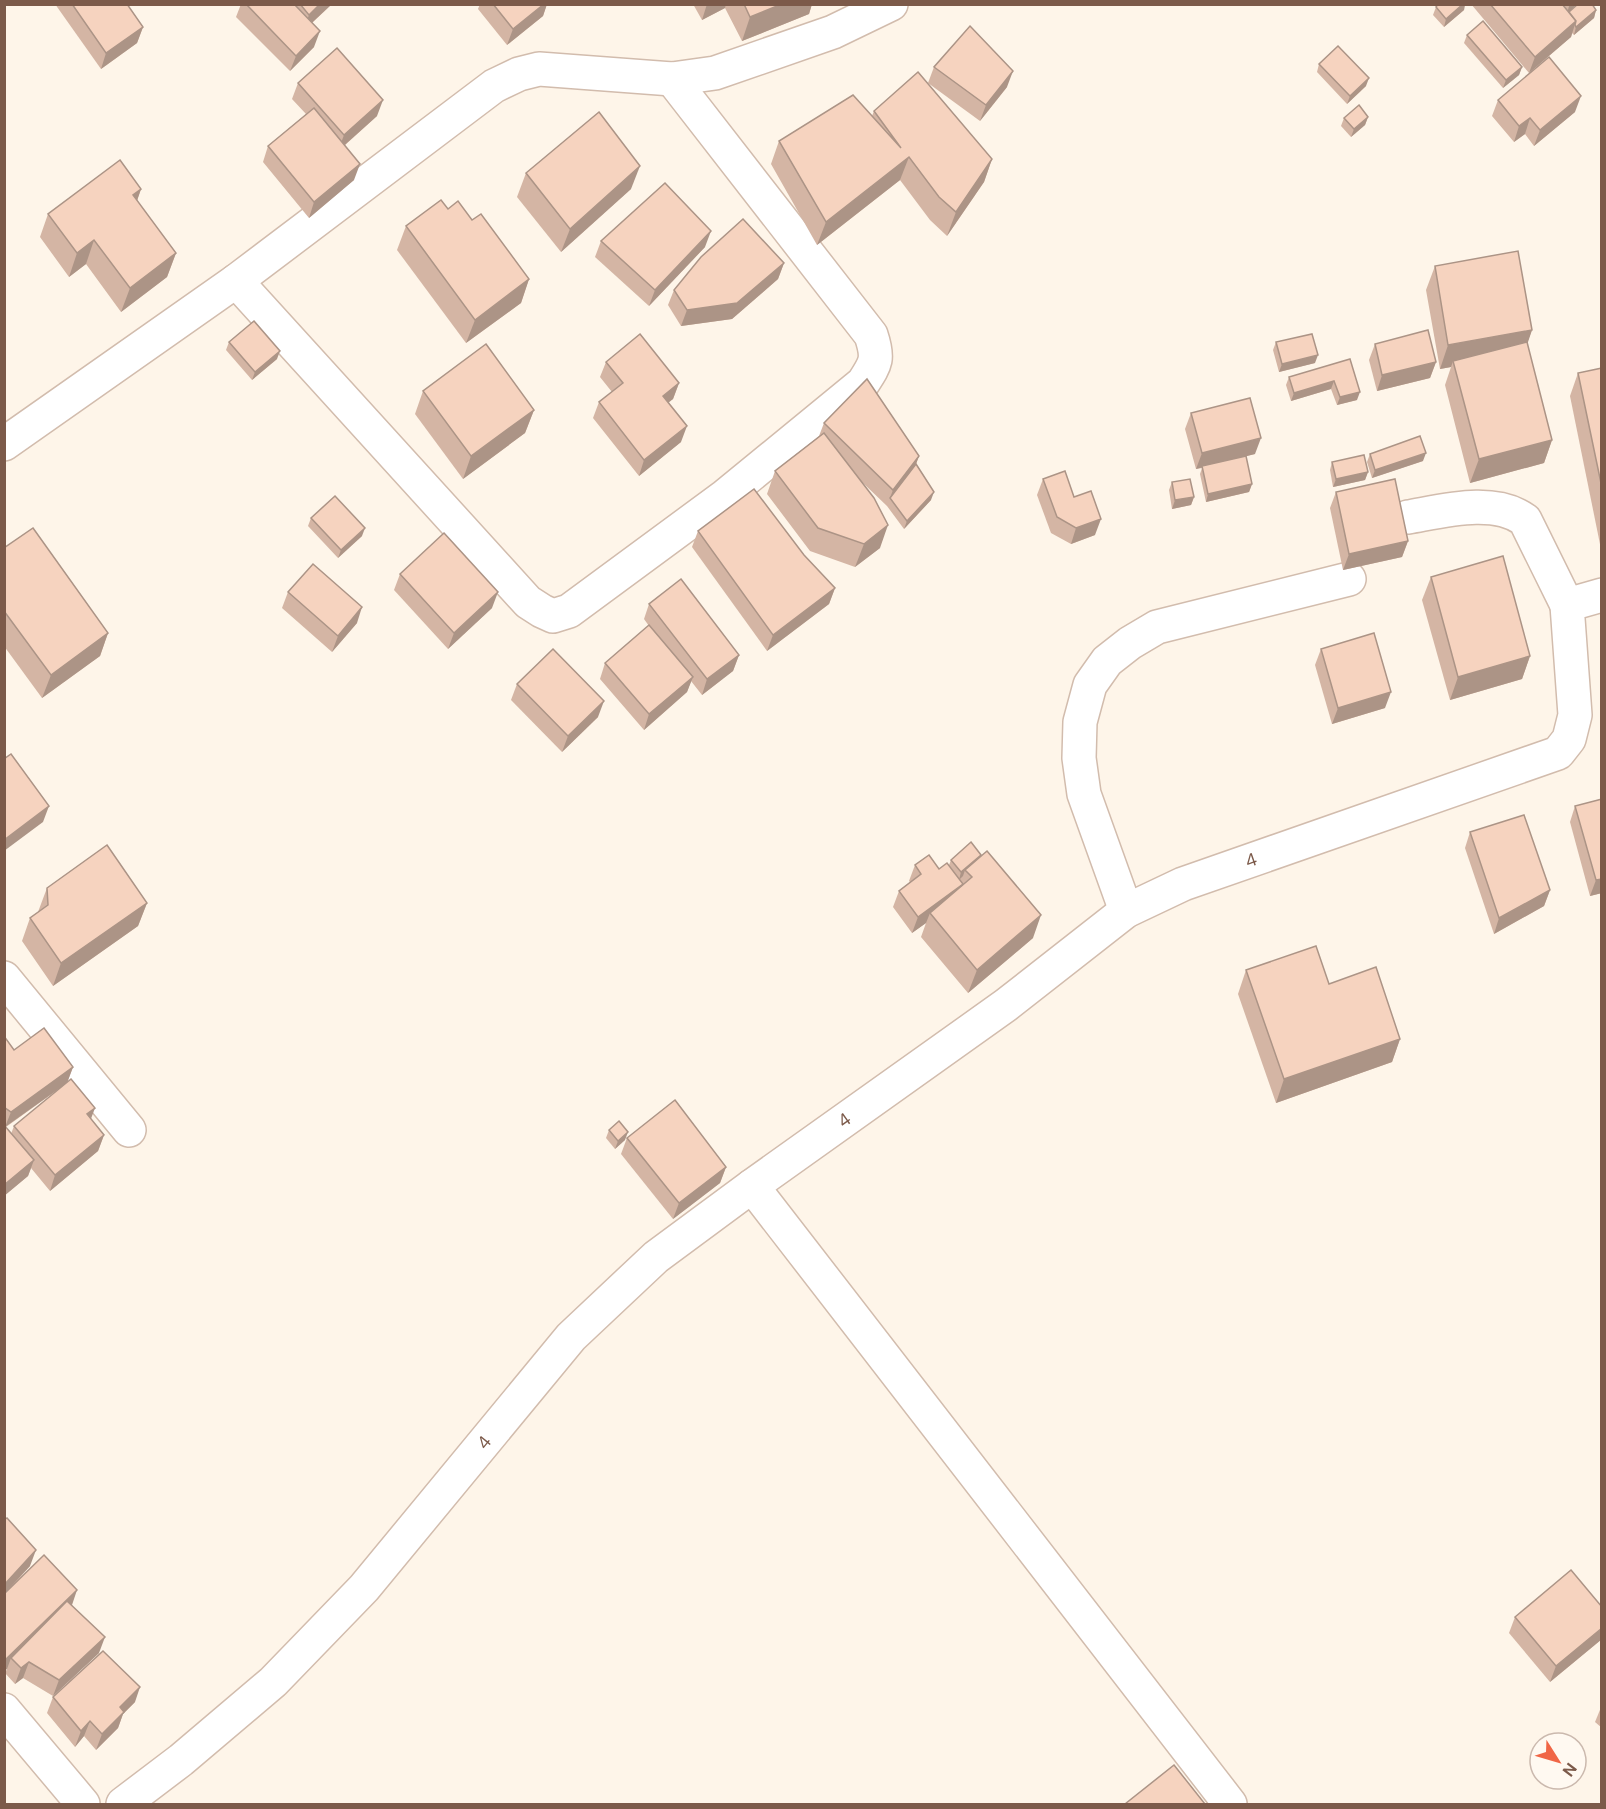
<svg xmlns="http://www.w3.org/2000/svg" width="1606" height="1809" font-family="'DM Sans',sans-serif">
<style>
.lines{fill:none;stroke-linecap:round;stroke-linejoin:round}
.minor-casing{stroke:#d2bcad;stroke-width:36}
.minor{stroke:#fff;stroke-width:33}
.wall{fill:#d4b5a4;fill-rule:evenodd}
.shaded-wall{fill:#ac9486}
.building{fill:#f6d3bf;stroke:#ac9486;stroke-width:1.5}
.labels{text-anchor:middle;dominant-baseline:central;stroke-width:4.5;stroke-linejoin:round;paint-order:stroke}
.street-label{font-size:18px;fill:#7c5a4a;stroke:#fff9f1}
</style>
<rect width="100%" height="100%" fill="#fef5e9"/>
<g class="lines">
<defs>
<g id="minor">
<path d="M236,281L528,602L542,611L553,616L569,611L725,496L863,383C876,363 879,359 871,335L672,79"/>
<polyline points="4,444 236,281 494,86 519,74 539,69 672,79 715,73 833,32 891,4"/>
<path d="M1408,517C1443,511 1494,497 1525,520L1567,605"/>
<polyline points="1126,911 1084,794 1079,758 1080,722 1090,685 1107,661 1130,643 1157,627 1349,579"/>
<polyline points="4,978 129,1130"/>
<polyline points="752,1186 1230,1804"/>
<polyline points="4,1710 83,1804"/>
<path id="s1" d="M123,1804L181,1760L273,1682L364,1588L571,1337L656,1257L752,1186L1006,1005L1126,911L1183,884L1558,753L1569,739L1575,715L1567,605L1602,595"/>
</g>
</defs>
<use href="#minor" class="minor-casing"/>
<use href="#minor" class="minor"/>
</g>
<g class="wall">
<polygon points="55,4 127,4 143,27 137,43 101,69"/>
<polygon points="241,4 332,4 312,23 314,47 290,71 236,17"/>
<polygon points="480,4 547,4 543,16 507,45 478,9"/>
<polygon points="693,4 812,4 809,14 742,41 725,8 702,20"/>
<polygon points="1438,4 1465,4 1464,10 1444,27 1433,15 1436,7"/>
<polygon points="1471,4 1577,4 1569,12 1596,10 1594,18 1574,35 1572,33 1571,37 1529,73"/>
<polygon points="1467,35 1522,67 1519,75 1503,88 1464,43"/>
<polygon points="1319,64 1366,86 1347,104 1317,72"/>
<polygon points="934,67 1007,87 980,121 928,83"/>
<polygon points="298,83 377,116 345,145 354,180 309,218 263,162 268,146 306,114 292,99"/>
<polygon points="1498,100 1575,112 1534,146 1525,134 1514,142 1492,116"/>
<polygon points="874,111 992,159 984,182 947,236 930,220 900,180 817,245 771,164 779,141 872,116"/>
<polygon points="1368,117 1365,125 1351,137 1341,126 1344,118"/>
<polygon points="526,173 631,189 561,252 517,197"/>
<polygon points="141,189 137,201 176,253 167,277 121,312 86,264 69,277 40,237 48,214"/>
<polygon points="448,209 472,220 529,279 521,303 466,343 397,250 406,226"/>
<polygon points="601,241 705,247 649,306 595,257"/>
<polygon points="784,263 778,279 732,319 681,326 668,305 674,290"/>
<polygon points="1435,266 1532,330 1527,343 1552,440 1544,463 1470,483 1445,385 1451,367 1440,369 1426,290"/>
<polygon points="229,342 277,359 252,380 226,350"/>
<polygon points="1276,342 1315,363 1279,372 1273,350"/>
<polygon points="1375,344 1436,362 1430,378 1377,391 1369,360"/>
<polygon points="1350,359 1357,400 1337,405 1331,389 1291,401 1286,385 1289,377"/>
<polygon points="606,362 679,383 673,399 668,402 681,442 639,476 593,418 599,402 612,392 600,377"/>
<polygon points="1602,368 1602,554 1570,396 1578,373"/>
<polygon points="423,391 534,410 525,433 463,479 415,414"/>
<polygon points="1191,413 1255,454 1246,456 1252,484 1249,492 1206,502 1200,474 1202,468 1196,469 1185,429"/>
<polygon points="824,423 919,456 916,464 931,500 904,529 887,506 862,482 880,548 855,567 810,551 767,494 775,471 819,436"/>
<polygon points="1370,454 1423,461 1372,478 1367,462"/>
<polygon points="1332,462 1368,472 1365,480 1333,487 1330,470"/>
<polygon points="1043,479 1074,497 1095,535 1071,544 1051,533 1037,495"/>
<polygon points="1172,482 1194,497 1191,505 1172,509 1169,490"/>
<polygon points="1336,492 1408,541 1402,557 1343,570 1330,508"/>
<polygon points="311,518 362,536 338,558 308,526"/>
<polygon points="698,531 804,555 835,588 829,604 767,651 692,547"/>
<polygon points="4,548 108,633 100,656 42,698 4,646"/>
<polygon points="400,574 492,608 448,649 394,590"/>
<polygon points="1431,577 1530,656 1522,679 1450,700 1422,600"/>
<polygon points="288,592 357,623 332,652 282,608"/>
<polygon points="649,604 739,655 733,671 702,695 691,681 687,692 644,730 600,679 605,663 649,626 644,619"/>
<polygon points="1321,649 1385,708 1332,724 1315,665"/>
<polygon points="517,684 598,717 562,752 511,700"/>
<polygon points="1602,799 1602,893 1590,896 1570,822 1575,806"/>
<polygon points="1470,832 1550,890 1544,906 1494,934 1465,848"/>
<polygon points="981,855 981,857 1033,938 968,993 921,937 926,923 912,933 893,907 899,891 910,882 909,881 915,865 939,869 949,865 951,860"/>
<polygon points="47,888 147,903 138,926 53,986 22,941 30,918 38,912"/>
<polygon points="1246,970 1329,984 1400,1039 1392,1062 1276,1103 1238,994"/>
<path d="M4,1036L14,1050L73,1067L67,1083L90,1119L104,1135L98,1151L50,1191L31,1168L28,1176L4,1196ZM67,1083L14,1126L11,1134L6,1127Z"/>
<polygon points="609,1130 625,1140 615,1149 606,1138"/>
<polygon points="627,1138 726,1167 720,1183 673,1219 621,1154"/>
<polygon points="4,1520 30,1566 6,1593 72,1605 99,1653 53,1696 23,1678 15,1684 5,1673 7,1669"/>
<polygon points="1602,1607 1602,1639 1550,1682 1509,1633 1515,1617"/>
<polygon points="53,1697 135,1702 123,1714 118,1728 96,1750 84,1736 75,1747 47,1713"/>
<polygon points="1602,1705 1602,1728 1595,1722"/>
</g>
<g class="shaded-wall">
<polygon points="320,4 332,4 303,31 309,15"/>
<polygon points="544,4 547,4 543,16 507,45 513,29"/>
<polygon points="707,4 726,4 725,8 702,20"/>
<polygon points="782,4 812,4 809,14 742,41 750,17"/>
<polygon points="1463,4 1465,4 1464,10 1444,27 1446,19"/>
<polygon points="1571,4 1577,4 1567,14 1569,6"/>
<polygon points="1596,10 1594,18 1574,35 1576,27"/>
<polygon points="1576,21 1571,37 1529,73 1535,57"/>
<polygon points="143,27 137,43 101,69 106,53"/>
<polygon points="320,31 314,47 290,71 296,56"/>
<polygon points="1522,67 1519,75 1503,88 1506,80"/>
<polygon points="1013,71 1007,87 980,121 986,105"/>
<polygon points="1369,78 1366,86 1347,104 1350,96"/>
<polygon points="1581,96 1575,112 1534,146 1540,130"/>
<polygon points="383,100 377,116 338,151 344,135"/>
<polygon points="1368,117 1365,125 1351,137 1354,129"/>
<polygon points="1530,118 1525,134 1514,142 1519,126"/>
<polygon points="909,157 900,180 817,245 826,222"/>
<polygon points="992,159 984,182 947,236 956,212"/>
<polygon points="360,164 354,180 309,218 314,202"/>
<polygon points="640,166 631,189 561,252 570,229"/>
<polygon points="141,189 133,212 133,195"/>
<polygon points="711,231 705,247 649,306 655,290"/>
<polygon points="94,240 86,264 69,277 77,253"/>
<polygon points="176,253 167,277 121,312 130,288"/>
<polygon points="784,263 778,279 732,319 681,326 687,310"/>
<polygon points="529,279 521,303 466,343 475,320"/>
<polygon points="1532,330 1524,354 1453,361 1451,367 1440,369 1448,345"/>
<polygon points="280,351 277,359 252,380 255,372"/>
<polygon points="1318,355 1315,363 1279,372 1282,364"/>
<polygon points="1436,362 1430,378 1377,391 1382,375"/>
<polygon points="1334,381 1331,389 1291,401 1294,393"/>
<polygon points="679,383 673,399 657,412 663,396"/>
<polygon points="1360,392 1357,400 1337,405 1340,397"/>
<polygon points="534,410 525,433 463,479 471,456"/>
<polygon points="687,426 681,442 639,476 644,460"/>
<polygon points="1261,438 1255,454 1196,469 1202,453"/>
<polygon points="1552,440 1544,463 1470,483 1479,459"/>
<polygon points="1426,453 1423,461 1372,478 1375,470"/>
<polygon points="919,456 913,472 890,498 893,490"/>
<polygon points="1368,472 1365,480 1333,487 1336,479"/>
<polygon points="1252,484 1249,492 1206,502 1208,494"/>
<polygon points="934,492 931,500 904,529 907,521"/>
<polygon points="1194,497 1191,505 1172,509 1175,500"/>
<polygon points="1101,519 1095,535 1071,544 1076,528"/>
<polygon points="888,525 880,548 855,567 864,544"/>
<polygon points="365,528 362,536 338,558 341,550"/>
<polygon points="1408,541 1402,557 1343,570 1349,554"/>
<polygon points="835,588 829,604 767,651 773,635"/>
<polygon points="498,592 492,608 448,649 454,633"/>
<polygon points="362,607 357,623 332,652 338,636"/>
<polygon points="108,633 100,656 42,698 51,675"/>
<polygon points="739,655 733,671 702,695 707,679"/>
<polygon points="1530,656 1522,679 1450,700 1458,677"/>
<polygon points="693,677 687,692 644,730 649,714"/>
<polygon points="1391,692 1385,708 1332,724 1338,708"/>
<polygon points="604,701 598,717 562,752 568,736"/>
<polygon points="49,806 43,822 4,851 4,840"/>
<polygon points="981,855 979,863 965,870 963,876 959,880 961,872"/>
<polygon points="1602,879 1602,893 1590,896 1596,880"/>
<polygon points="963,884 957,900 930,913 926,923 912,933 918,917"/>
<polygon points="1550,890 1544,906 1494,934 1499,918"/>
<polygon points="147,903 138,926 53,986 61,963"/>
<polygon points="1041,915 1033,938 968,993 977,970"/>
<polygon points="1400,1039 1392,1062 1276,1103 1284,1079"/>
<polygon points="73,1067 67,1083 5,1127 11,1112"/>
<polygon points="95,1108 89,1124 87,1114"/>
<polygon points="628,1132 625,1140 615,1149 618,1141"/>
<polygon points="104,1135 98,1151 50,1191 55,1175"/>
<polygon points="34,1160 28,1176 4,1196 4,1185"/>
<polygon points="726,1167 720,1183 673,1219 679,1203"/>
<polygon points="36,1550 30,1566 4,1594 4,1585"/>
<polygon points="77,1590 72,1605 11,1658 7,1669 4,1671 4,1661"/>
<polygon points="1602,1628 1602,1639 1550,1682 1556,1666"/>
<polygon points="105,1637 99,1653 53,1696 59,1680"/>
<polygon points="29,1662 23,1678 15,1684 21,1668"/>
<polygon points="140,1687 135,1702 123,1714 118,1728 96,1750 102,1734 120,1707"/>
<polygon points="90,1721 84,1736 75,1747 81,1731"/>
</g>
<g class="building">
<polygon points="72,4 127,4 143,27 106,53"/>
<polygon points="246,4 294,4 320,31 296,56"/>
<polygon points="300,4 320,4 309,15"/>
<polygon points="493,4 544,4 513,29"/>
<polygon points="744,4 782,4 750,17"/>
<polygon points="1438,4 1463,4 1446,19 1436,7"/>
<polygon points="1490,4 1562,4 1576,21 1535,57"/>
<polygon points="1578,4 1592,4 1596,10 1576,27 1575,25 1576,21 1569,12"/>
<polygon points="1483,21 1522,67 1506,80 1467,35"/>
<polygon points="970,26 1013,71 986,105 934,67"/>
<polygon points="1338,46 1369,78 1350,96 1319,64"/>
<polygon points="337,48 383,100 344,135 298,83"/>
<polygon points="1549,57 1581,96 1540,130 1530,118 1519,126 1498,100"/>
<polygon points="918,72 992,159 956,212 939,197 909,157 826,222 779,141 853,95 901,148 874,111"/>
<polygon points="1359,105 1368,117 1354,129 1344,118"/>
<polygon points="314,108 360,164 314,202 268,146"/>
<polygon points="599,112 640,166 570,229 526,173"/>
<polygon points="120,160 141,189 133,195 176,253 130,288 94,240 77,253 48,214"/>
<polygon points="665,183 711,231 655,290 601,241"/>
<polygon points="441,200 448,209 458,201 472,220 481,214 529,279 475,320 406,226"/>
<polygon points="743,219 784,263 737,303 687,310 674,290 701,257"/>
<polygon points="1518,251 1532,330 1448,345 1435,266"/>
<polygon points="254,321 280,351 255,372 229,342"/>
<polygon points="1428,330 1436,362 1382,375 1375,344"/>
<polygon points="640,334 679,383 663,396 687,426 644,460 599,402 623,383 606,362"/>
<polygon points="1312,334 1318,355 1282,364 1276,342"/>
<polygon points="1527,342 1552,440 1479,459 1453,361"/>
<polygon points="486,344 534,410 471,456 423,391"/>
<polygon points="1350,359 1360,392 1340,397 1334,381 1294,393 1289,377"/>
<polygon points="1602,368 1602,488 1578,373"/>
<polygon points="867,379 919,456 893,490 824,423"/>
<polygon points="1250,398 1261,438 1202,453 1191,413"/>
<polygon points="824,433 874,498 888,525 864,544 818,528 775,471"/>
<polygon points="1420,436 1426,453 1375,470 1370,454"/>
<polygon points="1364,455 1368,472 1336,479 1332,462"/>
<polygon points="1246,456 1252,484 1208,494 1202,466"/>
<polygon points="916,464 934,492 907,521 890,498"/>
<polygon points="1065,471 1074,497 1091,491 1101,519 1076,528 1057,517 1043,479"/>
<polygon points="1190,479 1194,497 1175,500 1172,482"/>
<polygon points="1395,479 1408,541 1349,554 1336,492"/>
<polygon points="754,489 804,555 835,588 773,635 698,531"/>
<polygon points="335,496 365,528 341,550 311,518"/>
<polygon points="33,528 108,633 51,675 4,611 4,548"/>
<polygon points="444,533 498,592 454,633 400,574"/>
<polygon points="1503,556 1530,656 1458,677 1431,577"/>
<polygon points="313,564 362,607 338,636 288,592"/>
<polygon points="681,579 739,655 707,679 649,604"/>
<polygon points="649,625 693,677 649,714 605,663"/>
<polygon points="1374,633 1391,692 1338,708 1321,649"/>
<polygon points="553,649 604,701 568,736 517,684"/>
<polygon points="11,754 49,806 4,840 4,759"/>
<polygon points="1602,799 1602,879 1596,880 1575,806"/>
<polygon points="1524,815 1550,890 1499,918 1470,832"/>
<polygon points="971,842 981,855 961,872 951,860"/>
<polygon points="107,845 147,903 61,963 30,918 48,905 47,888"/>
<polygon points="987,851 1041,915 977,970 930,913 972,877 965,870"/>
<polygon points="929,855 939,869 947,863 963,884 918,917 899,891 921,874 915,865"/>
<polygon points="1316,946 1329,984 1376,967 1400,1039 1284,1079 1246,970"/>
<polygon points="44,1028 73,1067 11,1112 4,1107 4,1036 14,1050"/>
<polygon points="71,1079 95,1108 87,1114 104,1135 55,1175 14,1126"/>
<polygon points="675,1100 726,1167 679,1203 627,1138"/>
<polygon points="619,1121 628,1132 618,1141 609,1130"/>
<polygon points="4,1125 34,1160 4,1185"/>
<polygon points="7,1518 36,1550 4,1585 4,1520"/>
<polygon points="44,1555 77,1590 4,1661 4,1594"/>
<polygon points="1571,1570 1602,1607 1602,1628 1556,1666 1515,1617"/>
<polygon points="67,1601 105,1637 59,1680 29,1662 21,1668 11,1658"/>
<polygon points="103,1651 140,1687 120,1707 124,1712 102,1734 90,1721 81,1731 53,1697"/>
<polygon points="1174,1765 1205,1804 1125,1804"/>
</g>
<g class="labels">
<g class="street-label">
<text stroke="none"><textPath href="#s1" startOffset="1485">4</textPath></text>
<text stroke="none"><textPath href="#s1" startOffset="999">4</textPath></text>
<text stroke="none"><textPath href="#s1" startOffset="513">4</textPath></text>
</g>
</g>
<rect width="1606" height="1809" fill="none" stroke="#7c5a4a" stroke-width="12"/>
<g transform="translate(1558 1761) rotate(127)"><circle r="28" fill="#fff9f1" stroke="#cbb9ae" stroke-width="1.5"/>
<path d="M0-4.5L10 22L0 15L-10 22Z" fill="#f06646"/>
<text y="-9" font-size="16" font-weight="bold" text-anchor="middle" fill="#7c5a4a">N</text>
</g>
</svg>
